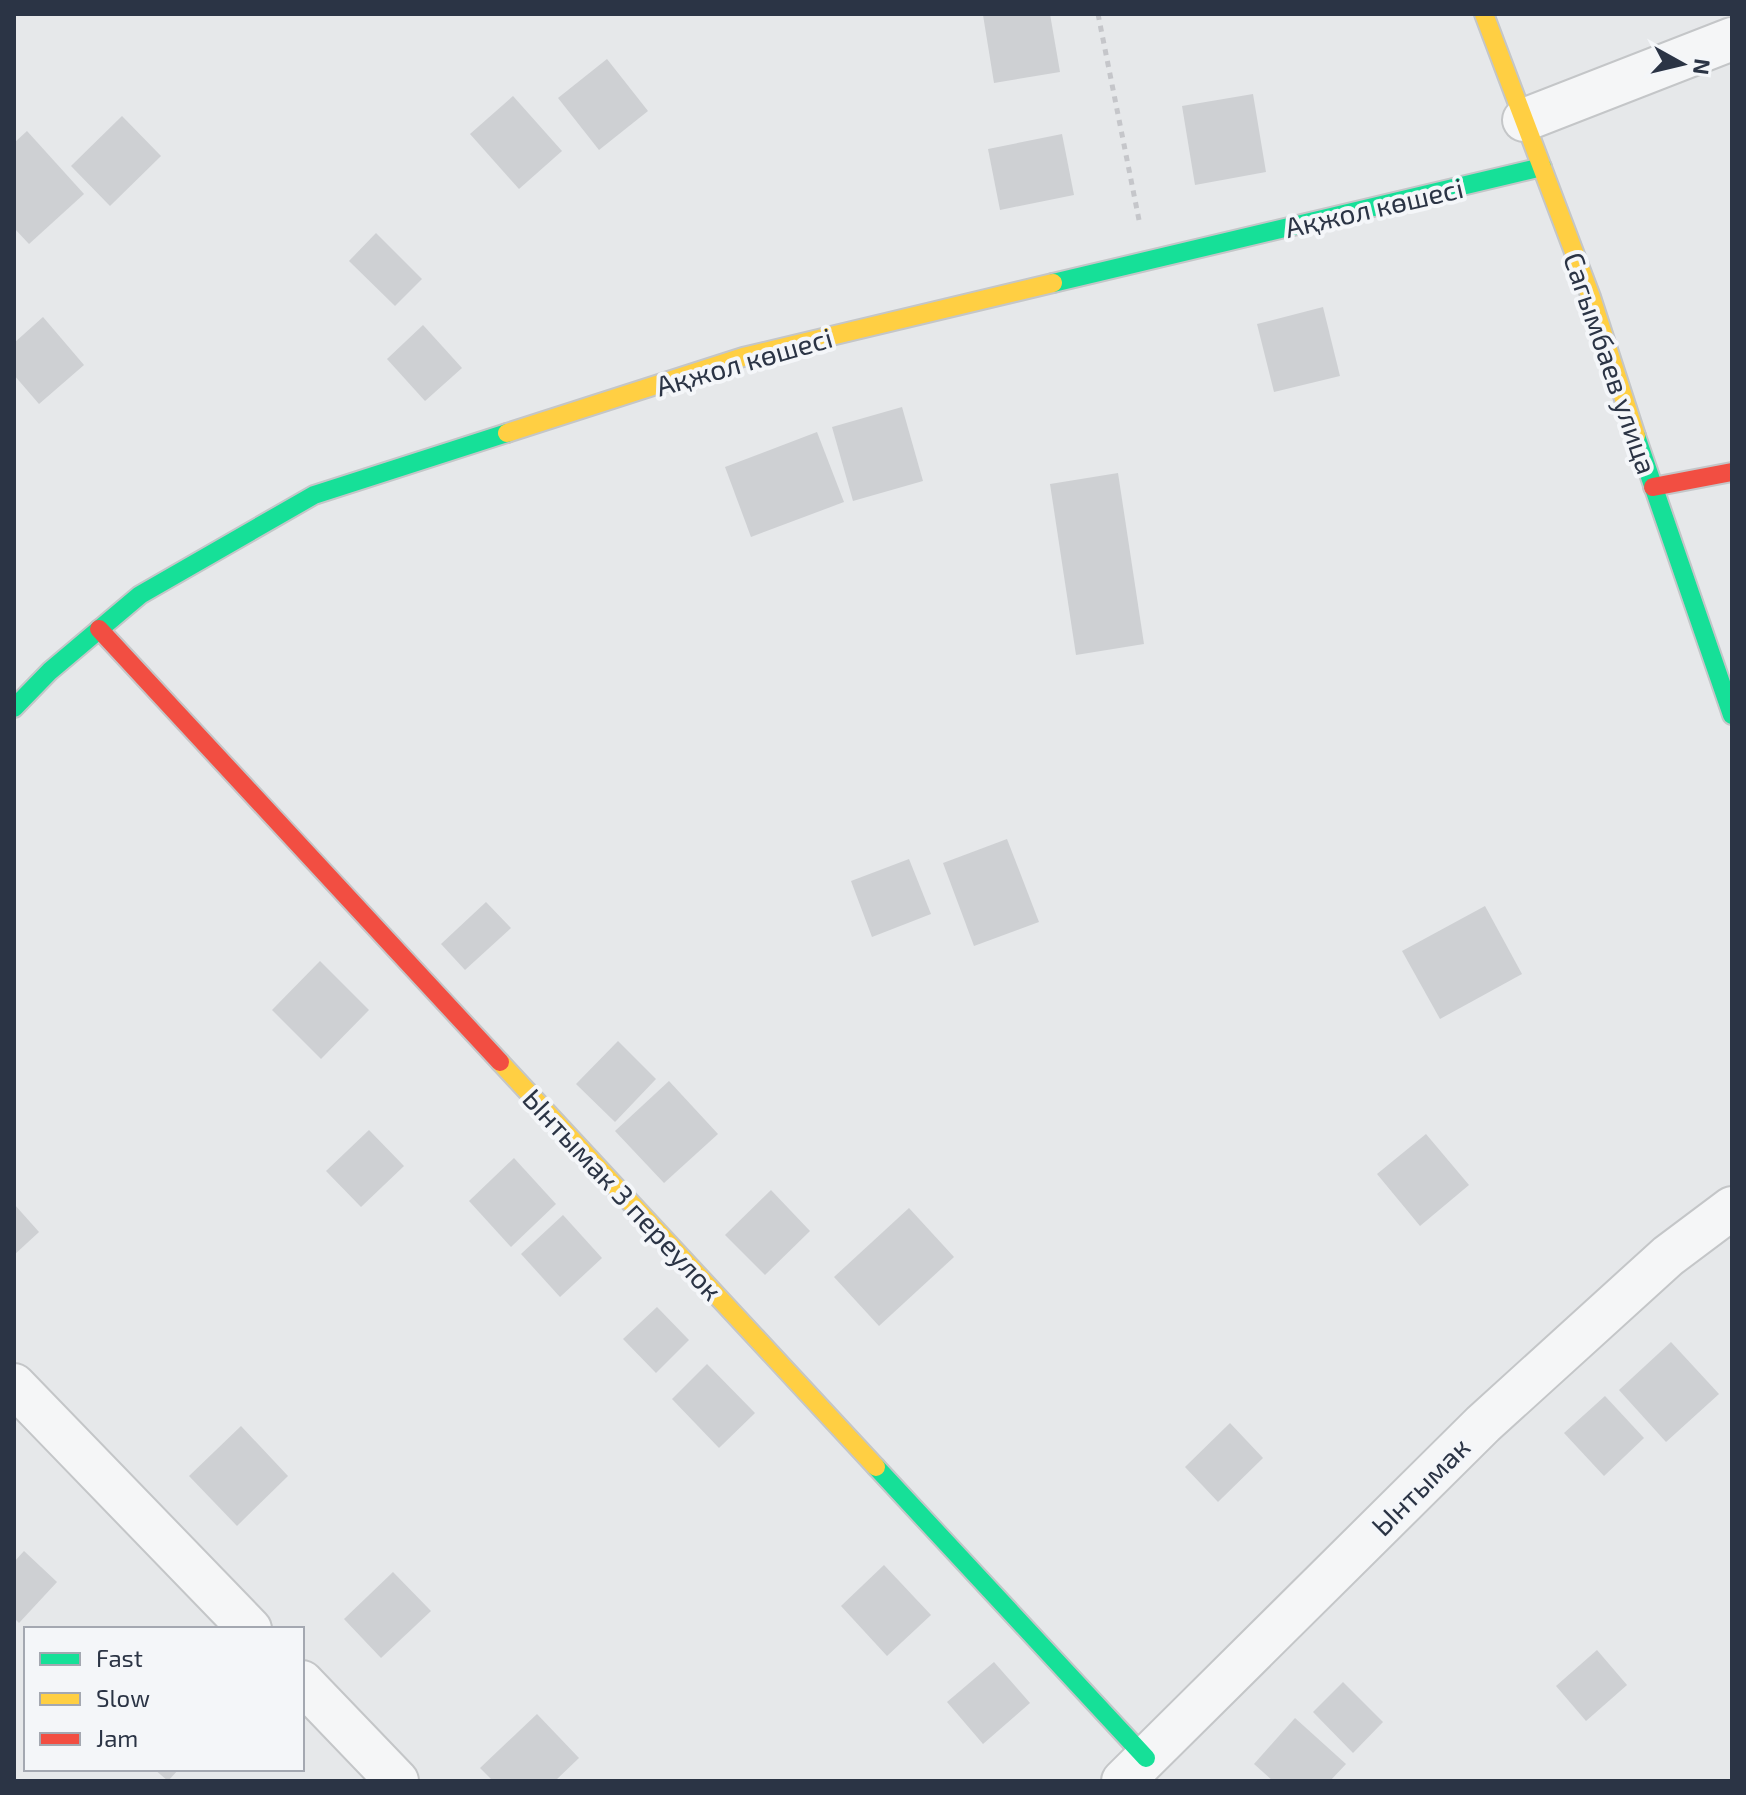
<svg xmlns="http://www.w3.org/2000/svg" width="1746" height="1795" font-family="'Exo 2',sans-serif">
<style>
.building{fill:#ced0d3}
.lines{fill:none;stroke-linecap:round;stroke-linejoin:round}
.street-casing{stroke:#c4c6c8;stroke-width:46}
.fast-casing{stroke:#c4c6c8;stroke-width:22}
.slow-casing{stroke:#c4c6c8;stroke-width:22}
.jam-casing{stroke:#c4c6c8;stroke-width:22}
.path{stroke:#c5c6ca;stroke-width:5;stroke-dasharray:6 6;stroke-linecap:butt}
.street{stroke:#f5f6f7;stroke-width:42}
.fast{stroke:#16e098;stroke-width:18}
.slow{stroke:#ffcf43;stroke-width:18}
.jam{stroke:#f24e42;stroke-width:18}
.labels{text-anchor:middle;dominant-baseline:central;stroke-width:8;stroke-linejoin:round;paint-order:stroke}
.street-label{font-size:28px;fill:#2b3445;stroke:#f4f6f9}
</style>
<rect width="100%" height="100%" fill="#e6e8ea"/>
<g class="building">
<polygon points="991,14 1050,14 1060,72 994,83 983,15"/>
<polygon points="607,59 648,111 599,150 558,98"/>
<polygon points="1253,94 1266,172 1195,185 1182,106"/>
<polygon points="513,96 562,151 519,189 470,134"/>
<polygon points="122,116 161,156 110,206 71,166"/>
<polygon points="27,131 84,194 29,244 14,228 14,143"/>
<polygon points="1062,134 1074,195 1000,210 988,149"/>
<polygon points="376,233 422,279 395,306 349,261"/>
<polygon points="1323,307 1340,376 1274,392 1257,324"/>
<polygon points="43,317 84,365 39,404 14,375 14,343"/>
<polygon points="423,325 462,368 425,401 387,359"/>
<polygon points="902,407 923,481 853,501 832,427"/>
<polygon points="817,432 844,502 751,537 725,467"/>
<polygon points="1118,473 1144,644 1076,655 1050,484"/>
<polygon points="1007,839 1039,922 974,946 943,863"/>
<polygon points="909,859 931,914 872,937 851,881"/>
<polygon points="486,902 511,928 465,970 441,944"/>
<polygon points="1485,906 1522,974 1440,1019 1402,951"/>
<polygon points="320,961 369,1010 321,1059 272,1010"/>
<polygon points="618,1041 656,1079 615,1122 576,1084"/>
<polygon points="669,1081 718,1134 664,1183 615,1131"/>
<polygon points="369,1130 404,1166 361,1207 326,1171"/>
<polygon points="1426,1134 1469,1185 1420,1226 1377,1174"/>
<polygon points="514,1158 556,1204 511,1247 469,1201"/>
<polygon points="771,1190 810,1231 765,1275 725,1235"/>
<polygon points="14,1204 39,1232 14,1255"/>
<polygon points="909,1208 954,1257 879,1326 834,1277"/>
<polygon points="563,1215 602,1258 560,1297 521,1254"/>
<polygon points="657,1307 689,1340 656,1373 623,1339"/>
<polygon points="1671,1342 1719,1394 1666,1442 1619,1390"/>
<polygon points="707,1364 755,1413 719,1448 672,1399"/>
<polygon points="1605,1396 1644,1438 1604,1476 1564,1433"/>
<polygon points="1230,1423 1263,1458 1218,1502 1185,1467"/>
<polygon points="241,1426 288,1476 237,1526 189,1476"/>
<polygon points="24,1551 57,1582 19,1623 14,1618 14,1562"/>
<polygon points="884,1565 931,1615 887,1656 841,1606"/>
<polygon points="393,1572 431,1611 381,1658 344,1619"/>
<polygon points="1597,1650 1627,1685 1586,1721 1556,1686"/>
<polygon points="994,1662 1030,1703 983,1744 947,1702"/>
<polygon points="1343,1682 1383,1722 1353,1753 1313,1712"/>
<polygon points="537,1714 579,1758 555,1781 493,1781 480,1768"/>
<polygon points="1295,1718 1346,1764 1330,1781 1273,1781 1254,1764"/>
<polygon points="154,1769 179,1769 168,1781"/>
</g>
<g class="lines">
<defs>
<g id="street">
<polyline points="1524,120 1732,39"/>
<polyline points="14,1385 250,1629"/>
<polyline points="302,1682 397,1781"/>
<polyline points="1123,1781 1483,1424 1668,1256 1732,1208"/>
</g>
<g id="fast">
<polyline points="1053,283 1542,167"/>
<polyline points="1636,436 1732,715"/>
<polyline points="14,708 50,671 140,595 314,495 507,433"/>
<polyline points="876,1467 1146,1758"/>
</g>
<g id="slow">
<polyline points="1484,14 1591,297 1636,436"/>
<polyline points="507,433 743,357 1053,283"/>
<polyline points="500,1062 876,1467"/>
</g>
<g id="jam">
<polyline points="1653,487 1732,472"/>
<polyline points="99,629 500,1062"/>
</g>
</defs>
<use href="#street" class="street-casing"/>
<use href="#fast" class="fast-casing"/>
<use href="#slow" class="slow-casing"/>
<use href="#jam" class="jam-casing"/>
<polyline class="path" points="1098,14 1140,225"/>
<use href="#street" class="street"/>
<use href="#fast" class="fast"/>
<use href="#slow" class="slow"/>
<use href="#jam" class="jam"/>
</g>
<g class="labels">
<g class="street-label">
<text transform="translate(1374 207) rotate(-13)">Ақжол көшесі</text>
<text transform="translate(744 361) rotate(-16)">Ақжол көшесі</text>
<text transform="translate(1611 363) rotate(71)">Сагымбаев улица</text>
<text transform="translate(623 1194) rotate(47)">Ынтымак 3 переулок</text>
<text transform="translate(1420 1486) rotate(-45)">Ынтымак</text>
</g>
</g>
<rect width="1746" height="1795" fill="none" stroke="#2b3445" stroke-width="32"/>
<rect x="24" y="1627" width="280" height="144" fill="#f4f6f9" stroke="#a4a8b1" stroke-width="2"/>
<rect x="40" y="1653" width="40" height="12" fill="#16e098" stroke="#a4a8b1" stroke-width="2"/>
<text x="96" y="1667" font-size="24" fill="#2b3445">Fast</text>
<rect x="40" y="1693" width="40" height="12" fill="#ffcf43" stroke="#a4a8b1" stroke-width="2"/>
<text x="96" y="1707" font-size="24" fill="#2b3445">Slow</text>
<rect x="40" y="1733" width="40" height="12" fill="#f24e42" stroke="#a4a8b1" stroke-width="2"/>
<text x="96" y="1747" font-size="24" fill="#2b3445">Jam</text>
<g transform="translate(1682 64) rotate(98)" stroke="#f4f6f9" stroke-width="6" paint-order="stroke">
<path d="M0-6L14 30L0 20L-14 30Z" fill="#2b3445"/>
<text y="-12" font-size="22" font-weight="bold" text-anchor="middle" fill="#2b3445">N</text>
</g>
</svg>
